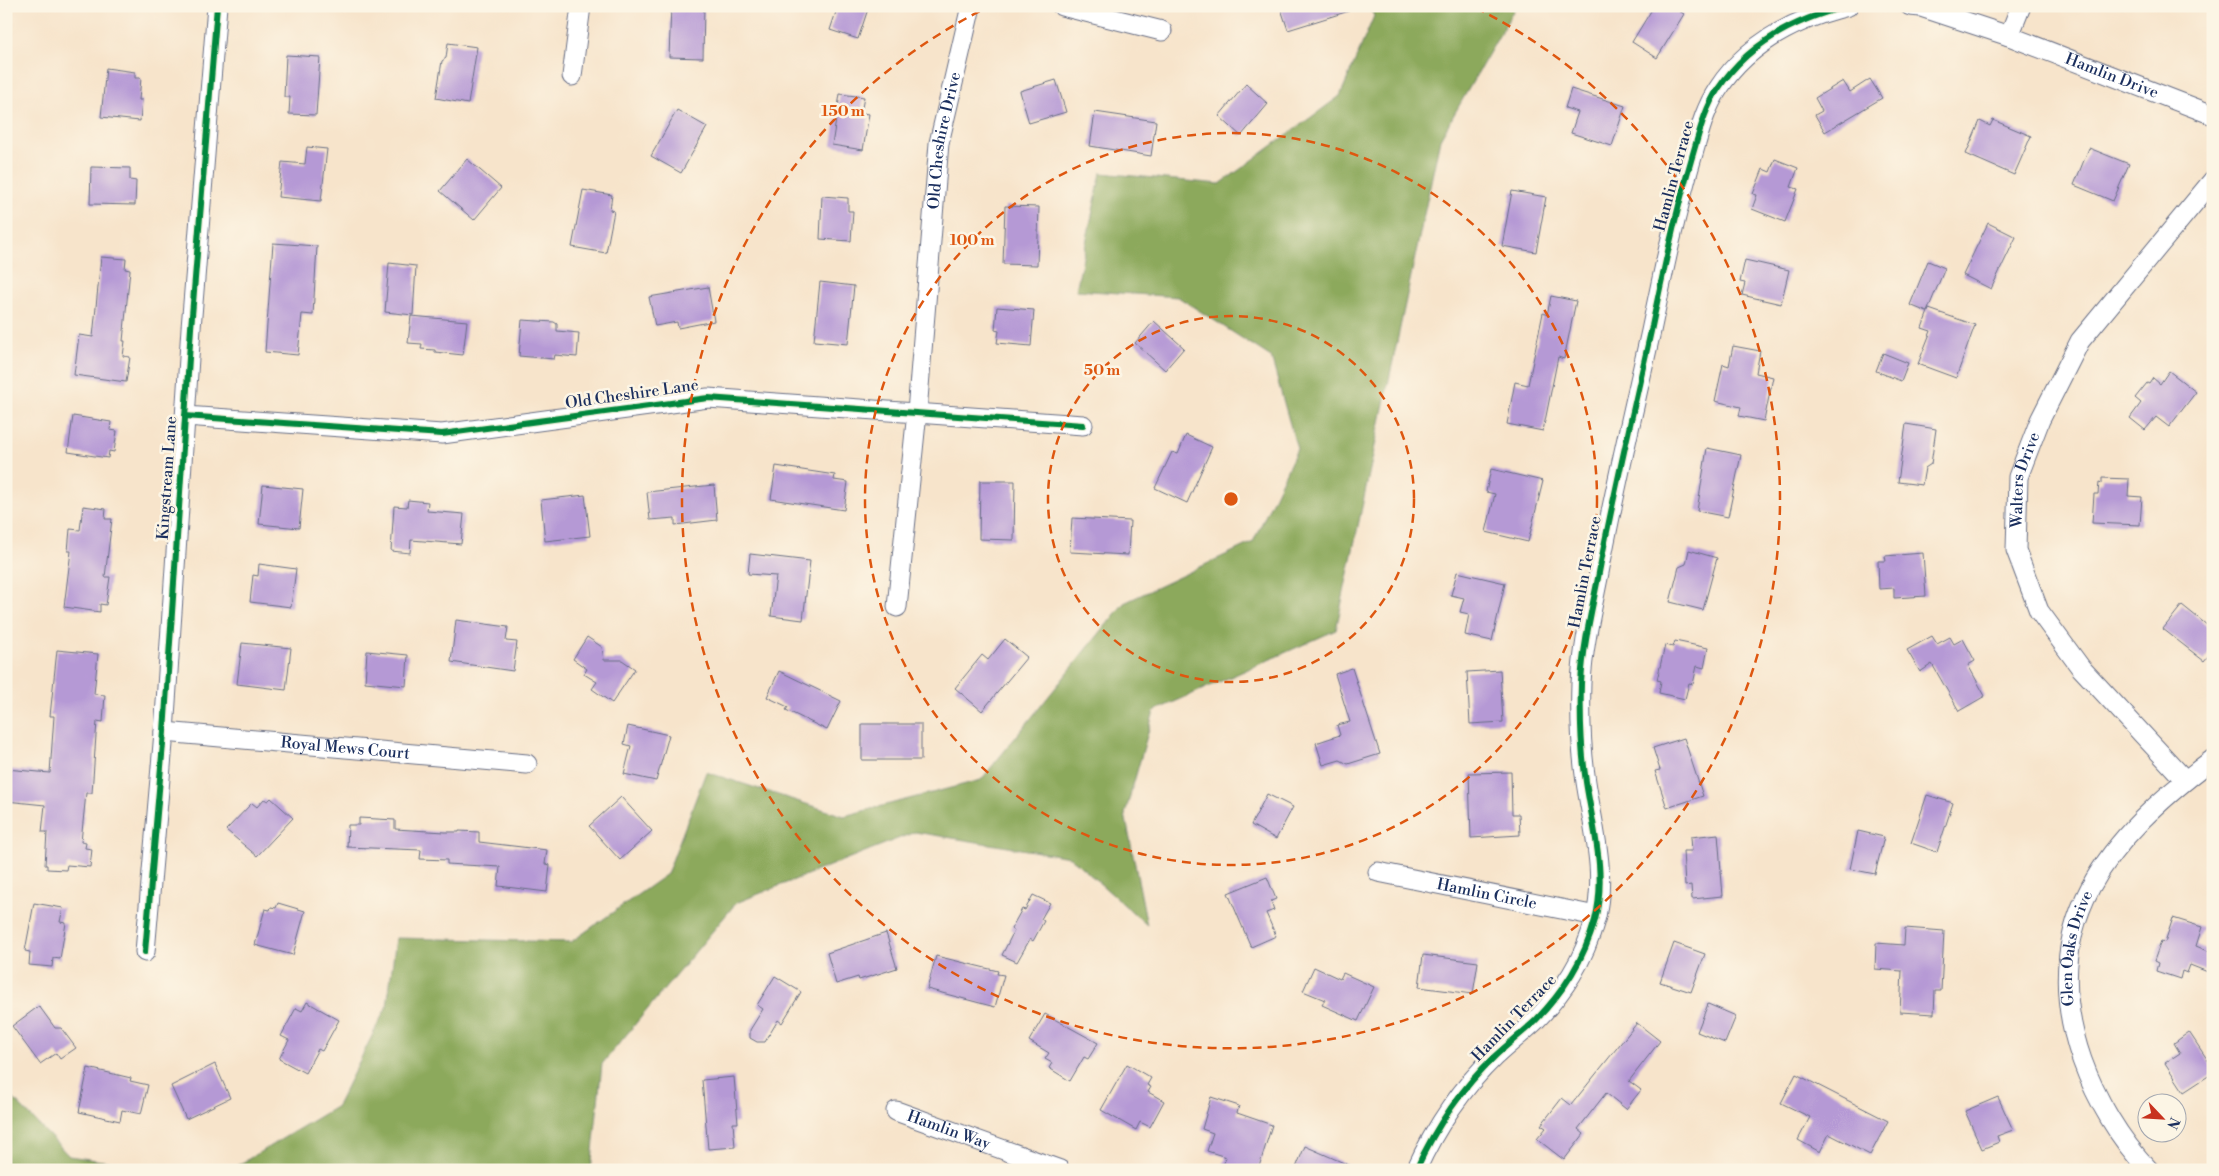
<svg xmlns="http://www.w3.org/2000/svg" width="2219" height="1176" font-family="'Libre Bodoni',serif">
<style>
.forest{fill:#8ca95b;stroke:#546c5c}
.building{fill:#b599d5}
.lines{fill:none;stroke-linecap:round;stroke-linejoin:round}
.minor-casing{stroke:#686e84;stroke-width:21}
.minor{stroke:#fff;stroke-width:19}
.cycleway-casing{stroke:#fcf5e5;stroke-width:9}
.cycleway{stroke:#00873e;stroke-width:6}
.ring{fill:none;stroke:#de5710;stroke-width:2.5;stroke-dasharray:9 6}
.labels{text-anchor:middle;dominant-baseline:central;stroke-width:5;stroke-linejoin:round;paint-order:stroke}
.street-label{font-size:16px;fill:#1b2f5e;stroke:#fcf5e5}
.centre{fill:#de5710;stroke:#fcf5e5;stroke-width:2.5}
.ring-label{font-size:15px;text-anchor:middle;font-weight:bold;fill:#de5710;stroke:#fcf5e5;stroke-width:5;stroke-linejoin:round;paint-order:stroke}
</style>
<rect width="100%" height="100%" fill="#fcf5e5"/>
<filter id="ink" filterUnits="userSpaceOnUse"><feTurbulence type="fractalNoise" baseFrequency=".02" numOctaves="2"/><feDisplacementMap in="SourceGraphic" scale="10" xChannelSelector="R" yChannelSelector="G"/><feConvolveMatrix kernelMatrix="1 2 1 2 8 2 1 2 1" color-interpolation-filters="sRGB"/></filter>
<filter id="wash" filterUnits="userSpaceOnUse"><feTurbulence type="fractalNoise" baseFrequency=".0096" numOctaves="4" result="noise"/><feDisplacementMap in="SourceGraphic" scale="20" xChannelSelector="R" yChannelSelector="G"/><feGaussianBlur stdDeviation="1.12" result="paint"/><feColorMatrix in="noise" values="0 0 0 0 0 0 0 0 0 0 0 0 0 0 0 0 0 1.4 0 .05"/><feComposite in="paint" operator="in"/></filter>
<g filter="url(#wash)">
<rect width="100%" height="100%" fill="#f7e4cb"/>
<g class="forest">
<polygon points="1369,6 1516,6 1440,139 1336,630 1154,711 1125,814 1147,925 1070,857 915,832 736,903 602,1064 591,1170 230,1170 337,1106 387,1006 396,938 571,942 667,874 706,772 844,816 981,780 1124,603 1253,542 1297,449 1271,357 1178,297 1076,290 1101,173 1220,184 1340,96 1374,16"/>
<polygon points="6,1091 69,1156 163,1170 6,1170"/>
</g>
<g id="blocks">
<g class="building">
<polygon points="671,6 704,6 703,58 669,57"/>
<polygon points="838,6 869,6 858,39 830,30"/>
<polygon points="1280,6 1348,6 1349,11 1288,30"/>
<polygon points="1654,6 1671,6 1684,14 1657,58 1632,42"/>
<polygon points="448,43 477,47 468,104 436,98 442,61 446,58"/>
<polygon points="286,55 320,57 316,115 289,114 290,97 284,97"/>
<polygon points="106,68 135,72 135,78 141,78 139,100 142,100 140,121 101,117"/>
<polygon points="1870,79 1882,98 1825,132 1815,115 1822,111 1815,98 1843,81 1850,92"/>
<polygon points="1056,80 1066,112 1029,123 1020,91"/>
<polygon points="1246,84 1268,104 1241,136 1219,116"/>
<polygon points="1571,89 1625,106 1612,146 1571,133 1578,112 1565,108"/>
<polygon points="840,94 864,97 861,113 869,114 863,150 832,145"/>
<polygon points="677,110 707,127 681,173 651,156"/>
<polygon points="1095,112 1156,121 1151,156 1090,146"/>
<polygon points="1993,120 2031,136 2014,175 1966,154 1980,121 1990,126"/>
<polygon points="307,147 327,149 321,201 278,197 282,162 305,164"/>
<polygon points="2089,148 2129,164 2113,201 2074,185"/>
<polygon points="467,159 501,188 474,220 440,191"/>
<polygon points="1775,159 1798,168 1791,187 1798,189 1785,222 1752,209 1757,195 1753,194 1763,169 1770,172"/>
<polygon points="91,167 130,168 130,180 136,181 135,205 90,204"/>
<polygon points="583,190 612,195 610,210 614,211 606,253 572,247"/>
<polygon points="1512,191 1546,197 1536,252 1502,246"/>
<polygon points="822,196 848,198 848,211 853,211 851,241 820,239"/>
<polygon points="1005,206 1039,207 1037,265 1003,264"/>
<polygon points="1988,223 2016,237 1991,289 1963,275"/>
<polygon points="273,243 317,246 313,315 302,314 298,355 265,352"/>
<polygon points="101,257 126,259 125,269 130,270 123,341 125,341 123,356 130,357 126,382 74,375 79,335 93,337"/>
<polygon points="1745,260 1789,270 1781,304 1742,295 1745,283 1740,282"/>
<polygon points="1928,261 1945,268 1927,312 1910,305"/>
<polygon points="389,263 416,266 413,315 385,312"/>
<polygon points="820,282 854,286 848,344 814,341"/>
<polygon points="708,287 714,321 678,328 677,322 655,326 649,297"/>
<polygon points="1551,296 1576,301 1564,359 1558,357 1543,431 1507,424 1515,382 1528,385 1543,313 1547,315"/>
<polygon points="997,307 1034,310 1031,346 997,343 999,331 995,330"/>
<polygon points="1929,309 1975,325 1956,378 1918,364 1931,331 1922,328"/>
<polygon points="411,316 467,321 463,355 435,352 435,350 421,349 422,344 408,343"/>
<polygon points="522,320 554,322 557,324 557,331 579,333 577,357 555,355 554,359 519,356"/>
<polygon points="1154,321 1184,348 1165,370 1135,343"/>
<polygon points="1733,346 1760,351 1756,373 1773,377 1764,421 1739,416 1741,407 1715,401 1723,364 1729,366"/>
<polygon points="1883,353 1908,363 1901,381 1876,371"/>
<polygon points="2169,371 2196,392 2169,427 2156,417 2145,430 2130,418 2141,403 2135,398 2147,383 2149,384 2153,378 2160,384"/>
<polygon points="73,416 111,422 110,430 117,431 114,452 109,451 108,458 68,452"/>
<polygon points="1906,424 1936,429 1931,464 1925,468 1922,485 1898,482"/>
<polygon points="1186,435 1212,447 1187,503 1155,488 1172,452 1178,454"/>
<polygon points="1707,448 1741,455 1728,517 1697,511"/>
<polygon points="776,466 835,475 834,480 848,482 844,510 771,499"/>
<polygon points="1491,469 1543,481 1528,542 1486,532 1495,494 1486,492"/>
<polygon points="2102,478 2129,479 2128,496 2142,497 2140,525 2092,523 2094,494 2098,494 2099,482 2102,483"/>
<polygon points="980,481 1015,481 1014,540 979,539"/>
<polygon points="263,485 303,489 299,528 259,524"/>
<polygon points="714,485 717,520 675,525 675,518 650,520 647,492"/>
<polygon points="585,495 590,536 545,541 541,500"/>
<polygon points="408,500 428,502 427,511 464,514 461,544 411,540 410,553 391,551 394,506 407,507"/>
<polygon points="83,506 106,509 105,519 112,519 105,577 110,577 106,605 100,604 100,612 64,607 71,551 68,551 70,529 80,530"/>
<polygon points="1072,518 1130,521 1128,555 1070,552"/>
<polygon points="1689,550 1717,558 1703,610 1670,602 1679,567 1686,564"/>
<polygon points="1923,553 1926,596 1894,598 1894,588 1879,589 1878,561 1886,561 1885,556"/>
<polygon points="750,554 810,561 803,620 771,616 776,576 748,574"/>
<polygon points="259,564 296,569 291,607 250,602 253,575 258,576"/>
<polygon points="1457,572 1505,583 1492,641 1465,635 1469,614 1460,612 1464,598 1451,595"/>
<polygon points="2182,605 2213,630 2213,650 2204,661 2163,629"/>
<polygon points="456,620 508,627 506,641 517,642 513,671 451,662"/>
<polygon points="1932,636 1937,644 1950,637 1954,644 1963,639 1975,661 1968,665 1985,696 1959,711 1932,664 1920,672 1907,650"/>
<polygon points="587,637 602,647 604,660 622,660 635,669 612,703 592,689 597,682 584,674 587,669 573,659"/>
<polygon points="1005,639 1027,657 982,711 955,688 982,655 988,660"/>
<polygon points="1675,641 1708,648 1704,668 1697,666 1693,684 1689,683 1685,699 1659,693 1661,681 1657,680 1665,645 1673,647"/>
<polygon points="242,643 291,648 286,690 237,684"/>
<polygon points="57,650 98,654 94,694 105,695 103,722 97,721 92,793 86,793 81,842 86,843 85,848 92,849 90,867 67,865 66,870 47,869 47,865 45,865 47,832 42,832 45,805 6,801 6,769 50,773 54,716 50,716"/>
<polygon points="367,651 408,655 406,686 365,682"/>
<polygon points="1352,668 1380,754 1348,764 1340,760 1323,765 1316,743 1340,735 1337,725 1350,722 1335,674"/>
<polygon points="1500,670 1503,722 1470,724 1467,672"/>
<polygon points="779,671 841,701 827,730 786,710 788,707 767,697"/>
<rect x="862" y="724" width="59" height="36"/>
<polygon points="628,726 669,735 656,781 624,774 631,746 624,744"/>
<polygon points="1684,738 1703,796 1667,808 1655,771 1660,770 1653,748"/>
<polygon points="1511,772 1512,814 1519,814 1520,835 1471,838 1469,773"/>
<polygon points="1267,794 1293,807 1276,839 1251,825"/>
<polygon points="1927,795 1953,803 1937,852 1911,843"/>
<polygon points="621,797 652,831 620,860 589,826"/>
<polygon points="271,798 293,818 257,856 226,830 252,803 257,807 264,799 268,801"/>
<polygon points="359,818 395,820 395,829 445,832 459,832 459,831 479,832 479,842 547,850 545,864 550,865 547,892 498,886 500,867 447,864 447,860 420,859 421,850 347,847 348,825 359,825"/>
<polygon points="1858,831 1884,837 1875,874 1850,869"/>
<polygon points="1718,834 1723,896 1692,899 1691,885 1685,886 1683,851 1692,851 1691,837"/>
<polygon points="1267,877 1276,899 1271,901 1274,910 1266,913 1276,936 1251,947 1228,893"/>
<polygon points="1033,895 1050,903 1041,919 1044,921 1033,941 1030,939 1017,962 1002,955 1014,931 1011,929 1022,909 1025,910"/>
<polygon points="34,903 63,908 60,922 66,923 60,959 53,958 52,967 29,965 30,952 25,951"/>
<polygon points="278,903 305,911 293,955 255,945 265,909 270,910 271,907 276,908"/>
<polygon points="2173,918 2202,927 2196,946 2213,953 2213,974 2190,965 2187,973 2182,971 2180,979 2156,971 2158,963 2154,961 2161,941 2165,942"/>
<polygon points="1905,928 1944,931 1941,991 1935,991 1934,1014 1900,1012 1902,971 1875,969 1876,943 1904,945"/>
<polygon points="886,933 897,968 859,980 858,977 836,984 827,953"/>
<polygon points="1674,943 1705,954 1691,992 1660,982"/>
<polygon points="1423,955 1478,962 1473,994 1419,987"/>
<polygon points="936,956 998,971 997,974 1004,975 995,1007 927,989"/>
<polygon points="1314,967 1340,979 1343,973 1374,987 1358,1021 1322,1005 1325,1000 1303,991"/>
<polygon points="775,976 801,992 782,1023 778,1020 765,1042 757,1042 750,1038 750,1030 763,1009 757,1005"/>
<polygon points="307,1002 339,1020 322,1051 318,1049 305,1073 279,1059 289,1040 281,1036 296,1008 302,1011"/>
<polygon points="1708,1004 1736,1016 1725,1043 1697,1032"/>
<polygon points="39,1006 55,1028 61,1028 76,1048 60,1059 56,1053 40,1064 12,1026"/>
<polygon points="1045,1014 1098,1043 1088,1059 1084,1057 1070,1081 1049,1068 1052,1063 1045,1059 1049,1053 1029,1041"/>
<polygon points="1637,1023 1660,1041 1629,1081 1641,1090 1626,1109 1606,1093 1578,1129 1584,1134 1564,1160 1537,1139 1546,1128 1541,1125 1562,1098 1571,1105"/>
<polygon points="2189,1032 2213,1068 2213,1073 2184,1092 2165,1063 2180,1053 2174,1043"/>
<polygon points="215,1064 230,1098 186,1119 171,1086"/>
<polygon points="1127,1064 1151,1078 1147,1085 1151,1087 1148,1092 1164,1101 1150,1127 1140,1122 1136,1130 1101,1110"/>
<polygon points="88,1068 131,1078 130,1081 148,1085 141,1114 122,1110 120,1121 79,1112"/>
<polygon points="1796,1074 1888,1121 1870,1155 1829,1134 1820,1152 1798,1140 1810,1117 1781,1103"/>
<polygon points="734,1077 738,1123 733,1123 735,1147 708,1149 702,1080"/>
<polygon points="1211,1097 1239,1106 1237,1113 1272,1125 1258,1170 1235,1170 1223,1166 1226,1157 1207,1151 1213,1133 1202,1129"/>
<polygon points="1998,1097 2013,1130 1997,1136 1999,1142 1982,1149 1965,1111"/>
<polygon points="1305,1146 1360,1170 1295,1170"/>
</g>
</g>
</g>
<g filter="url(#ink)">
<use href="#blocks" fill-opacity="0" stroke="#686e84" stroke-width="1"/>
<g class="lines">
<defs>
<g id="minor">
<polyline points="1062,6 1162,31"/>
<path id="s1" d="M1910,6L1921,7L2009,36L2213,115"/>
<polyline points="2009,36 2021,6"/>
<polyline points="572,76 581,6"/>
<polyline points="185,416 442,434 708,398 1083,425"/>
<path id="s2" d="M897,607L917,412L939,143L971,6"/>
<path id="s3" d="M164,732L527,764"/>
<path id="s4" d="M2185,780L2081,668L2039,611L2016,550L2018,477L2040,420L2080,341L2213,180"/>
<path id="s5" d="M1378,872L1596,916"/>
<polyline points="145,952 164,732 191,328 217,6"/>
<path id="s6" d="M896,1111L1060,1170"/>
<path d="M1416,1170C1435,1128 1462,1088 1495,1056C1508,1044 1522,1033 1535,1021C1564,991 1584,960 1595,920C1607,873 1593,828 1586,782C1581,749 1580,715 1581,683C1583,647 1591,613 1598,578C1613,495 1633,413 1651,331C1663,273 1675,215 1692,157C1699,134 1704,110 1718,89C1748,43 1795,19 1848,6"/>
<path id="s7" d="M2149,1170C2120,1140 2096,1099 2082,1060C2034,923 2109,837 2213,759"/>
</g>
</defs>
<use href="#minor" class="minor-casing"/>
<use href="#minor" class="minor"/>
<defs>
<g id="cycleway">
<polyline points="185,416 442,434 708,398 1083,425"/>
<polyline points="145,952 164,732 191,328 217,6"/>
<path d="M1416,1170C1435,1128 1462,1088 1495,1056C1508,1044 1522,1033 1535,1021C1564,991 1584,960 1595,920C1607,873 1593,828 1586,782C1581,749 1580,715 1581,683C1583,647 1591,613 1598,578C1613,495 1633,413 1651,331C1663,273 1675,215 1692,157C1699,134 1704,110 1718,89C1748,43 1795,19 1848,6"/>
</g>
</defs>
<use href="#cycleway" class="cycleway-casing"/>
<use href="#cycleway" class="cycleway"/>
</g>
</g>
<g class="ring">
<circle cx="1231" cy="499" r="183"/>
<circle cx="1231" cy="499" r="366"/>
<path d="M1476 8A549 549 0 1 1 986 8"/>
</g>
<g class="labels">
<g class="street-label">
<text stroke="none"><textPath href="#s1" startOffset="214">Hamlin Drive</textPath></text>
<text stroke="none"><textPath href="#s2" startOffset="469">Old Cheshire Drive</textPath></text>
<text transform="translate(1674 176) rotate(-75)">Hamlin Terrace</text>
<text transform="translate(632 394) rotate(-8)">Old Cheshire Lane</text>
<text transform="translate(167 478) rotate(-86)">Kingstream Lane</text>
<text stroke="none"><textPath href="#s4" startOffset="360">Walters Drive</textPath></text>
<text transform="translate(1585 572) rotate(-79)">Hamlin Terrace</text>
<text stroke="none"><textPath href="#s3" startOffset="182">Royal Mews Court</textPath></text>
<text stroke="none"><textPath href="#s5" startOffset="111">Hamlin Circle</textPath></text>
<text stroke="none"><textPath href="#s7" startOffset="244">Glen Oaks Drive</textPath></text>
<text transform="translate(1514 1018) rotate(-46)">Hamlin Terrace</text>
<text stroke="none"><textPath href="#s6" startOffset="56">Hamlin Way</textPath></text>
</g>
</g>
<circle cx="1231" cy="499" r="8" class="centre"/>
<g class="ring-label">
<text x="843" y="116">150 m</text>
<text x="972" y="245">100 m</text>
<text x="1102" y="375">50 m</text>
</g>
<rect width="2219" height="1176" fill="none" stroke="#fcf5e5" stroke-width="25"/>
<g transform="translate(2162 1118) rotate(115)"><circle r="24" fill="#fcf5e5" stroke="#a2a6af"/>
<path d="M0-4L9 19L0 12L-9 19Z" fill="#c8321e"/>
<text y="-8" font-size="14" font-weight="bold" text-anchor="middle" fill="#1b2f5e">N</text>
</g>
</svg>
